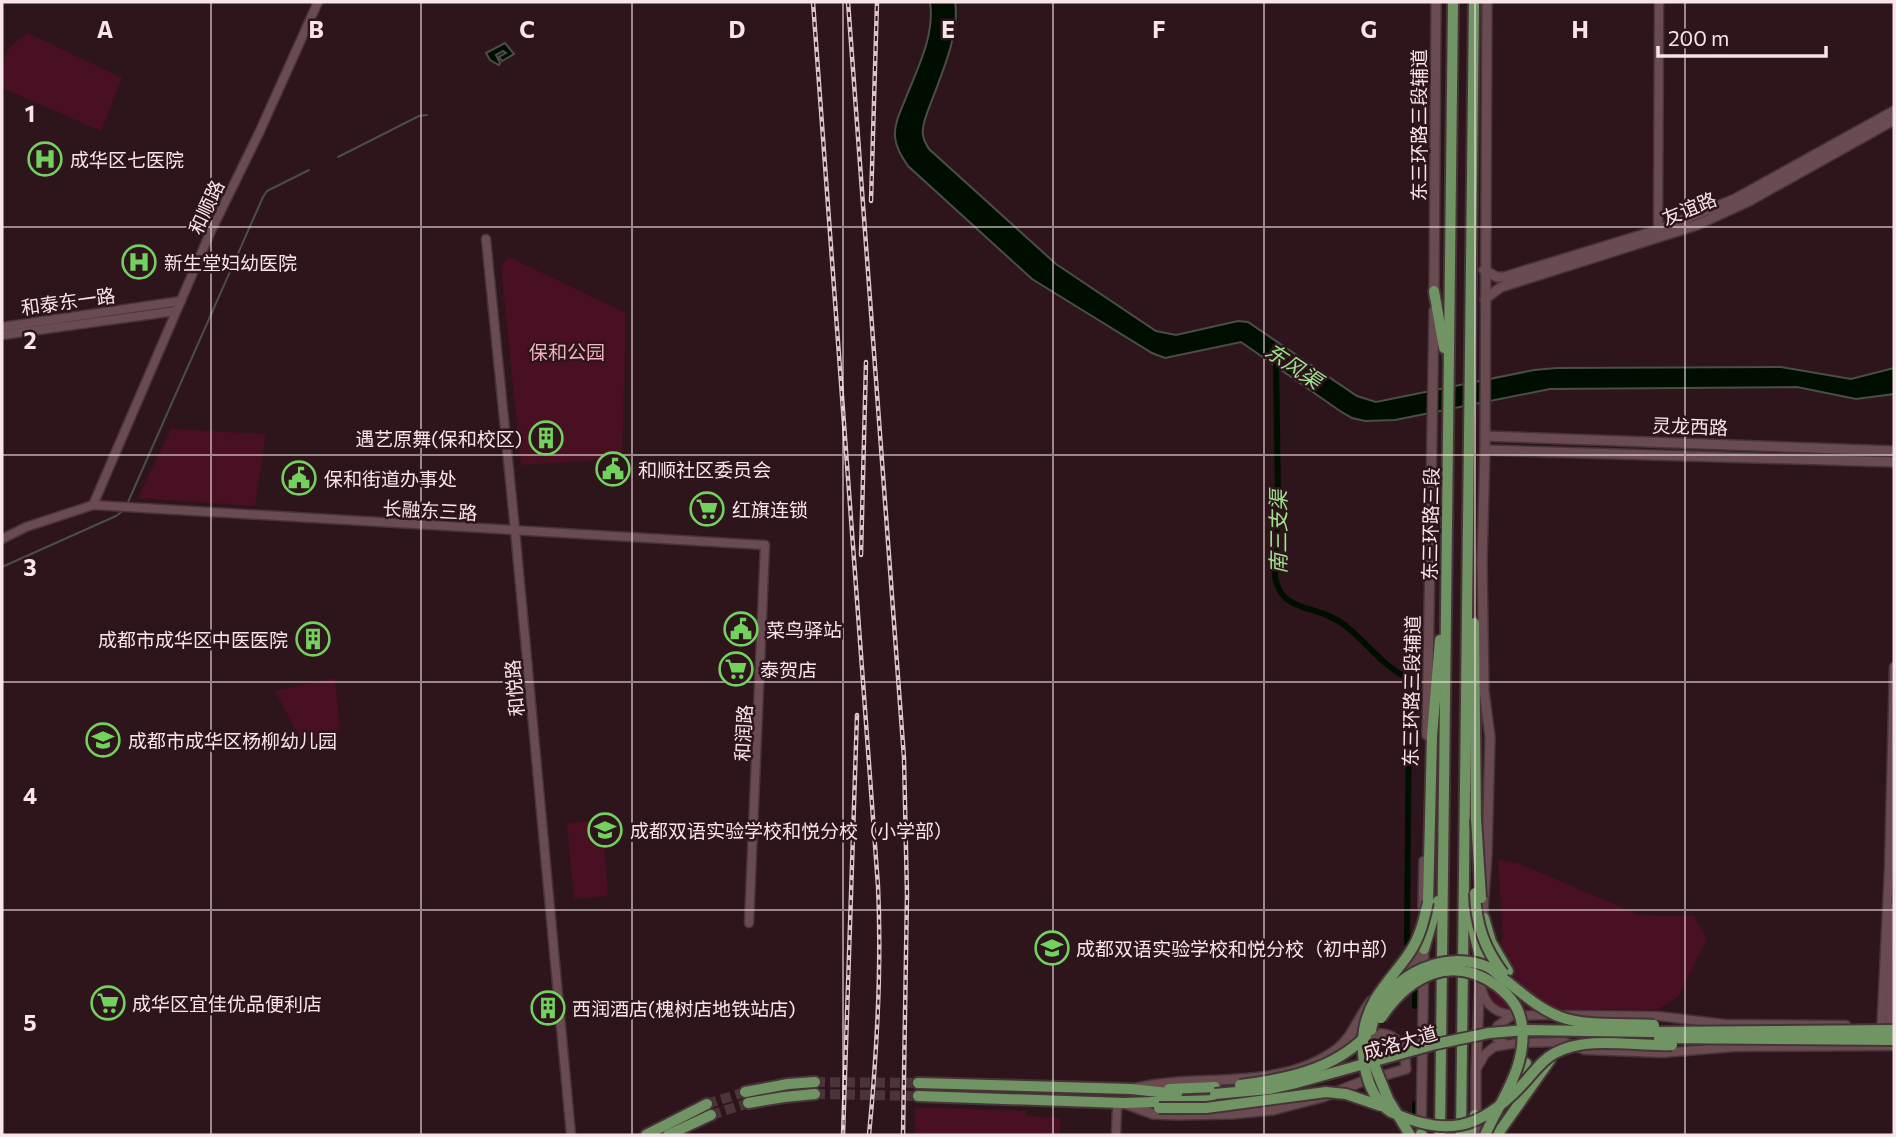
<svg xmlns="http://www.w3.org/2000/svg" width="1896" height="1137" font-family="Commissioner,'Noto Sans SC',sans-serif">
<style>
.green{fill:#481022}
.water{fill:#000e00;stroke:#4a4e46;stroke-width:2}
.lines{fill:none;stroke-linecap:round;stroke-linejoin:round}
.stream{stroke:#4a4e46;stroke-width:2}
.canal{stroke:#000e00;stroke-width:6}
.trunk-tunnel{stroke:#4c343a;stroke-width:10;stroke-dasharray:10 5;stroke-linecap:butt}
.tertiary-casing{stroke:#473438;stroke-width:11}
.secondary-casing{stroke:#473438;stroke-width:12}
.trunk-casing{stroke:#473438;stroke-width:14}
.tertiary{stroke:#694b51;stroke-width:8}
.secondary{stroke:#694b51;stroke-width:9}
.trunk{stroke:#719464;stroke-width:10}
.rail-casing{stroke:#dac6ca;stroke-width:4.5}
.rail{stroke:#2e151b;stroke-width:2;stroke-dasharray:5;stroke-linecap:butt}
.trunk-bridge-casing{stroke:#473438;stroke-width:14;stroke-linecap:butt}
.trunk-bridge{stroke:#719464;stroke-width:10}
.grid{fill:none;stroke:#f8e5e8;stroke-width:2;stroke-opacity:0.55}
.labels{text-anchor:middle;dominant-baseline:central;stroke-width:5;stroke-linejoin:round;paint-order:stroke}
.street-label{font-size:19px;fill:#f8e5e8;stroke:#2e151b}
.poi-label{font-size:19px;fill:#f8e5e8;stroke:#2e151b;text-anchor:start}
.park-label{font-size:19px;fill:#f2b0bd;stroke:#2e151b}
.water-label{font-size:21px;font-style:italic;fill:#9de28f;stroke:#2e151b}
.grid-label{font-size:23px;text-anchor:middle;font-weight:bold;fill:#f8e5e8;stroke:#2e151b;stroke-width:5;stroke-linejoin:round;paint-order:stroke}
</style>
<rect width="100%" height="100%" fill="#2e151b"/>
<g class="green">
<path d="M28,33L122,78L101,131L2,88C2,59 3,48 28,33Z"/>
<polygon points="509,257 626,313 622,459 521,465 501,266"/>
<polygon points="171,429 266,434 255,506 138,498"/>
<polygon points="335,678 340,729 331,741 305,747 275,691"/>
<polygon points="602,820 608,896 574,899 567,823"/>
<polygon points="1498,860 1518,863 1639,915 1694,916 1707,939 1678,997 1658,1009 1501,1010 1487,995 1503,937"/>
<polygon points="915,1107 1026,1111 1026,1116 1060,1118 1060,1135 915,1135"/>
</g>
<g class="water">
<path d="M930,2H955C961,36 936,86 925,119C921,132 922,138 929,149L1056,264L1156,331L1176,335L1238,321L1248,322L1357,396L1376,402L1534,370L1557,368L1781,367L1851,379L1894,368V394L1856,399L1797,387L1550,389L1395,420L1365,421L1352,418L1340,411L1241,342L1165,358L1152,353L1032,279L908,166C902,157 896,148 895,137C894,124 900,112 905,100C917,69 935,36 930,2Z"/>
<polygon points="505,43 514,54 502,61 499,57 506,53 503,51 496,55 500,63 499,65 490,60 486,53"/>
</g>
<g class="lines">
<g class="stream">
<polyline points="338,157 419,116 427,115"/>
<polyline points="128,502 263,197 267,191 309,170"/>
<polyline points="2,567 116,516 124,510"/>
</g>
<g class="canal">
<path d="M1276,362L1278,494L1275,577C1281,610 1308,605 1333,618C1360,631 1379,666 1410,679"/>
<polyline points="1409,701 1407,943 1410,950"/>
<polyline points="1415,1006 1415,981"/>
<polyline points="1410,1135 1415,1120 1415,1104"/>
</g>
<g class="trunk-tunnel">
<polyline points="815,1082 918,1083"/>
<polyline points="815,1094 918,1096"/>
<polyline points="707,1104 745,1092"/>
<polyline points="711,1115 748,1103"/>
</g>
<defs>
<g id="tertiary">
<polyline points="1658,233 1659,2"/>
<polyline points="486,239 515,530 571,1135"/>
<polyline points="2,327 181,301"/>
<polyline points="2,335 176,311"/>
<polyline points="93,505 210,233 259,133 318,2"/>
<polyline points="2,539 26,527 93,505 765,545 749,923"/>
<path d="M1481,985C1487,1024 1523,1014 1552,1015"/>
<polyline points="1565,1015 1658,1016 1725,1024 1846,1025"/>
<polyline points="1881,1035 1889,868 1894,667"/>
<polyline points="1889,1036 1894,907"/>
<polyline points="1505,1044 1497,1039 1497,1026 1513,1015"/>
<polyline points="1477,1068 1485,1054 1494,1047 1517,1043 1564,1042 1585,1050 1662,1053 1735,1047 1894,1046"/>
<polyline points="1116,1135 1117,1107 1123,1104"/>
</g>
<g id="secondary">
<polyline points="1484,270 1497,277 1504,277 1658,230 1735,199 1894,111"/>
<polyline points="1434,297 1436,2"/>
<polyline points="1485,299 1501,287 1697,225 1749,201 1894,120"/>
<polyline points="1485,436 1894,451"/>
<polyline points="1485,450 1894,462"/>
<polyline points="1427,735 1434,311"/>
<polyline points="1423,906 1424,861"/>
<polyline points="1482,924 1487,854 1490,737 1484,691 1482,562 1485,450 1487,2"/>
<polyline points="1391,982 1413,964 1423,950"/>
<path d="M1136,1088C1201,1073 1280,1092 1337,1049C1352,1038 1359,1016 1371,1001"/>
<path d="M1126,1104L1153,1114L1176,1115L1232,1114L1273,1110L1323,1097L1361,1082L1406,1069C1405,1064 1406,1058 1404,1053C1393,1020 1357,1037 1338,1049"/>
<polyline points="1421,1135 1424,945"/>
<polyline points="1476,1135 1476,1070 1480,973"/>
</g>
<g id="trunk">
<polyline points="1434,291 1444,348"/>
<polyline points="1474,623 1476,827"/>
<polyline points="1428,902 1432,736 1440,640"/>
<polyline points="1469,912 1480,957"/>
<polyline points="1484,918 1491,942 1508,971"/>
<polyline points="1424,949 1438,901"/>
<polyline points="918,1083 1131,1089 1177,1094"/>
<polyline points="1515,1088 1522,1077 1526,1063"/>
<polyline points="1169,1089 1215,1087"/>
<polyline points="745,1092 788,1084 815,1082"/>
<polyline points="918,1096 1124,1103 1216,1100"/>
<polyline points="748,1103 784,1097 815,1094"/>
<polyline points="1421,1134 1422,1135"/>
<polyline points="646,1135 707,1104"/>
<polyline points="668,1135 711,1115"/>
<polyline points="1440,1135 1453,2"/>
<polyline points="1461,1135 1474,2"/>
<polyline points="1469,1135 1475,1115"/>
<polyline points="1497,1135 1550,1060"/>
</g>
</defs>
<use href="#tertiary" class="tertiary-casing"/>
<use href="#secondary" class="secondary-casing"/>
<use href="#trunk" class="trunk-casing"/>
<use href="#tertiary" class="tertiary"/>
<use href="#secondary" class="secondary"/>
<use href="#trunk" class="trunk"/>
<defs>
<g id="rail">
<path d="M813,2L878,886C882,970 877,1052 869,1135"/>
<polyline points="848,2 904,758 907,895 903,1135"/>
<polyline points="871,201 877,2"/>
<polyline points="861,555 866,362"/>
<polyline points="843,1135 857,715"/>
</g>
</defs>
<use href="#rail" class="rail-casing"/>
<use href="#rail" class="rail"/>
<defs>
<g id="trunk-bridge">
<polyline points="1476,819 1481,898"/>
<path d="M1475,893C1476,924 1484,948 1503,973"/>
<path d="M1428,902C1424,920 1420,937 1410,952C1393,978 1369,997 1364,1030C1360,1057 1366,1096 1391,1112C1446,1137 1479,1130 1521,1086C1532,1075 1541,1060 1555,1053C1589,1035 1635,1047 1672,1045"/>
<path d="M1381,1018C1409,976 1452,953 1497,986C1511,997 1520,1008 1522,1026C1527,1067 1501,1099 1485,1135"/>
<path d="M1371,1030C1380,980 1440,947 1488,967C1494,970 1499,976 1505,980C1522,993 1538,1008 1558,1016C1583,1027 1626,1023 1654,1025"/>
<polyline points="1659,1038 1894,1040"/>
<polyline points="1371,1057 1388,1099 1410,1135"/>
<path d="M1240,1085C1287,1079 1332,1070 1366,1036"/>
<polyline points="1215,1094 1269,1089 1296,1083 1436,1044 1489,1033 1526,1030 1651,1032 1894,1030"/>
<polyline points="1159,1108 1206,1108 1326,1092 1346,1094 1381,1106"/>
</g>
</defs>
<use href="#trunk-bridge" class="trunk-bridge-casing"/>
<use href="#trunk-bridge" class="trunk-bridge"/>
</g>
<path class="grid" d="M211,2V1135M421,2V1135M632,2V1135M843,2V1135M1053,2V1135M1264,2V1135M1475,2V1135M1685,2V1135M2,227H1894M2,455H1894M2,682H1894M2,910H1894"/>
<defs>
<symbol id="hospital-ring" viewBox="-11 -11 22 22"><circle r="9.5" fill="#2e151b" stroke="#72d25d" stroke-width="1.5"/><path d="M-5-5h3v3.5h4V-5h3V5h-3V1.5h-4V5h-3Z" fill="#72d25d"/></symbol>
<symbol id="building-ring" viewBox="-11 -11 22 22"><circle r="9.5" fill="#2e151b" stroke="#72d25d" stroke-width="1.5"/><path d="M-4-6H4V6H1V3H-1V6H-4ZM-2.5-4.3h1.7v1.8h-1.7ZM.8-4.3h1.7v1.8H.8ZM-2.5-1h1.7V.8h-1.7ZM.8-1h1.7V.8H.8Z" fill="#72d25d"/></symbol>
<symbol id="civic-ring" viewBox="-11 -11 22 22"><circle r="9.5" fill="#2e151b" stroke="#72d25d" stroke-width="1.5"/><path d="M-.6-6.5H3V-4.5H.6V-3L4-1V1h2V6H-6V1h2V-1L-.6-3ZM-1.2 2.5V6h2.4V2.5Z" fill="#72d25d"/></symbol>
<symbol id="supermarket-ring" viewBox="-11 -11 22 22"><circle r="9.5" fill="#2e151b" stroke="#72d25d" stroke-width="1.5"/><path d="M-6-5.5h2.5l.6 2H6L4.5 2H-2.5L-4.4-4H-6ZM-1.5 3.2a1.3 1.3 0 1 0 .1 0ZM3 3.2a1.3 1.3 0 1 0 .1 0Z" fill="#72d25d"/></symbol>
<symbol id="school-ring" viewBox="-11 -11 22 22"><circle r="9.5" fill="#2e151b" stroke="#72d25d" stroke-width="1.5"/><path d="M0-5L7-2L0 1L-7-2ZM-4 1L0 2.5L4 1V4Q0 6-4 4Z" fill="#72d25d"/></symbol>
</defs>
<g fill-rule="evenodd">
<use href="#hospital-ring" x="26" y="140" width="38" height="38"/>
<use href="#hospital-ring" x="120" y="243" width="38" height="38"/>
<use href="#building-ring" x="527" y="419" width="38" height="38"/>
<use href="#civic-ring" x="594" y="450" width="38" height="38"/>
<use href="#civic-ring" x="280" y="459" width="38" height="38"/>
<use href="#supermarket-ring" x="688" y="490" width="38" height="38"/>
<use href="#civic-ring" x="722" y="610" width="38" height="38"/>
<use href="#building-ring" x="294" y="620" width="38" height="38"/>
<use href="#supermarket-ring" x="717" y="650" width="38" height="38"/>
<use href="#school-ring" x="84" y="721" width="38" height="38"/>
<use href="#school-ring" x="586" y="811" width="38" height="38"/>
<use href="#school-ring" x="1033" y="929" width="38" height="38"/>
<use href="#supermarket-ring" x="89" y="984" width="38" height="38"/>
<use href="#building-ring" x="529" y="989" width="38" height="38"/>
</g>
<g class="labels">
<g class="street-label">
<text transform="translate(1418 125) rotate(-90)">东三环路三段辅道</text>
<text transform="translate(206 207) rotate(-65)">和顺路</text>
<text transform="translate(1689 208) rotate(-22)">友谊路</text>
<text transform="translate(68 301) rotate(-8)">和泰东一路</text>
<text transform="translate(1690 426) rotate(2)">灵龙西路</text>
<text transform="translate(430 510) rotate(3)">长融东三路</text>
<text transform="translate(1430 524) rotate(-89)">东三环路三段</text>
<text transform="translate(514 688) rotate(-95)">和悦路</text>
<text transform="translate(1411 691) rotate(-89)">东三环路三段辅道</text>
<text transform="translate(743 733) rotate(-87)">和润路</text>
<text transform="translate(1400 1042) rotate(-16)">成洛大道</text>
</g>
<g class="poi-label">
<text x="70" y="159">成华区七医院</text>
<text x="164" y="262">新生堂妇幼医院</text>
<text x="522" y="438" text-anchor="end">遇艺原舞(保和校区)</text>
<text x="638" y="469">和顺社区委员会</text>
<text x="324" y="478">保和街道办事处</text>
<text x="732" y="509">红旗连锁</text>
<text x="766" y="629">菜鸟驿站</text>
<text x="288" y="639" text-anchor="end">成都市成华区中医医院</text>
<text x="760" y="669">泰贺店</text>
<text x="128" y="740">成都市成华区杨柳幼儿园</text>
<text x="630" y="830">成都双语实验学校和悦分校（小学部）</text>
<text x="1076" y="948">成都双语实验学校和悦分校（初中部）</text>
<text x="132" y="1003">成华区宜佳优品便利店</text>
<text x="572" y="1008">西润酒店(槐树店地铁站店)</text>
</g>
<g class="park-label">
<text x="567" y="351">保和公园</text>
</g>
<g class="water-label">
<text transform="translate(1294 365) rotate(34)">东风渠</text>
<text transform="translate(1277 532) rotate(-90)">南三支渠</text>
</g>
</g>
<g class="grid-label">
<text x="105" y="38">A</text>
<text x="316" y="38">B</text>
<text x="527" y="38">C</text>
<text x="737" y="38">D</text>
<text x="948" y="38">E</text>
<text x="1159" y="38">F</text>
<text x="1369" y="38">G</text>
<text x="1580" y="38">H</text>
<text x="30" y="122">1</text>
<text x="30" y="349">2</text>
<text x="30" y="576">3</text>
<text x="30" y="804">4</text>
<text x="30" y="1031">5</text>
</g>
<rect width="1896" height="1137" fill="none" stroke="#f8e5e8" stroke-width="7"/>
<path d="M1658 46v10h168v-10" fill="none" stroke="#f8e5e8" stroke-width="3.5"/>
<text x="1668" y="46" font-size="21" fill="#f8e5e8" stroke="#2e151b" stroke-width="5" paint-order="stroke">200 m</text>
</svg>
